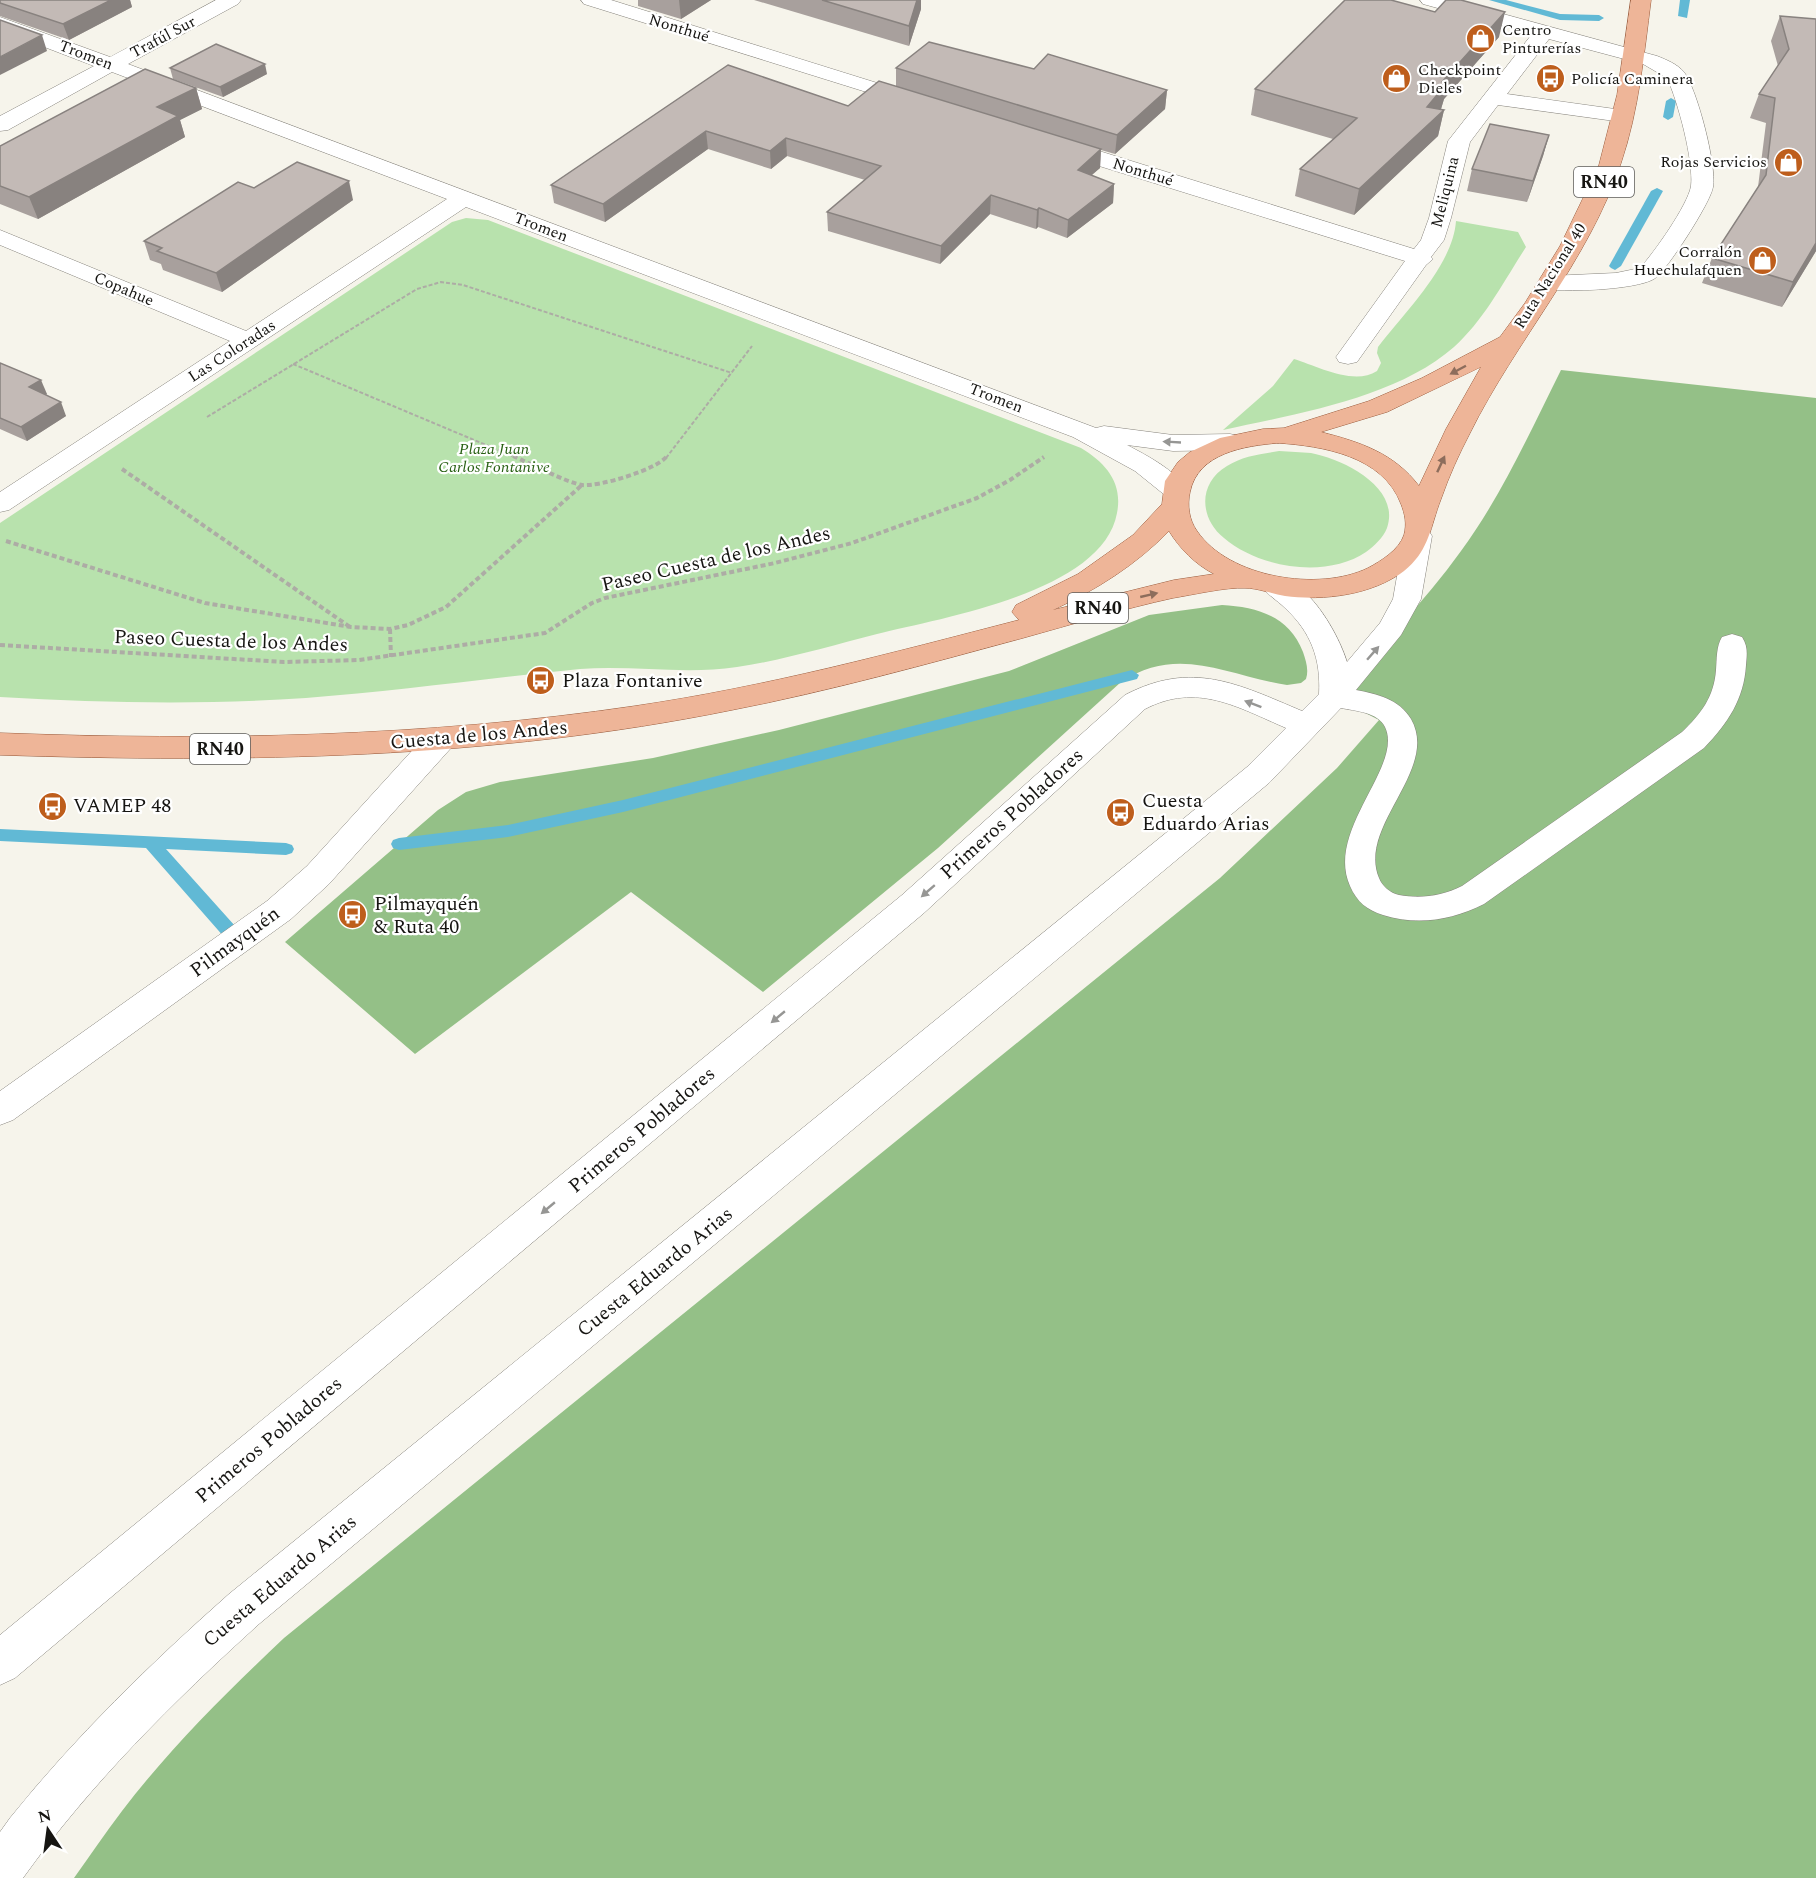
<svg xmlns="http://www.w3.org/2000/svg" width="1816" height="1878" font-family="Spectral,serif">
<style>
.green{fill:#b8e2ad}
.forest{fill:#94c087}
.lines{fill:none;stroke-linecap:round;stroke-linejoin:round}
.stream{fill:#61b9d5;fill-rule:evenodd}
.minor-casing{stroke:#86837c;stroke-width:1}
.major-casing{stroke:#9b5c3d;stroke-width:1}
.path-far1{stroke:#adaca5;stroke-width:2;stroke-dasharray:4 2;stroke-linecap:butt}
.path{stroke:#adaca5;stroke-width:4;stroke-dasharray:5 3;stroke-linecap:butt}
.minor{fill:#fff;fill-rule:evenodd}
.major{fill:#eeb598;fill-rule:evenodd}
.wall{fill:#a8a09d}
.shaded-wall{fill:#88827f}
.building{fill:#c3bab6;stroke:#88827f;stroke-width:1.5}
.oneway{fill:#8d6d5c}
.oneway2{fill:#969694}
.labels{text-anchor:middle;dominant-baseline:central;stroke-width:4.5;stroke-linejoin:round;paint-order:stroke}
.far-street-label{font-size:16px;fill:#161512;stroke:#fff}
.far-poi-label{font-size:16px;fill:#161512;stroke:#fff;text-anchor:start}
.far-park-label{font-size:16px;font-style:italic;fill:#296114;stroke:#fff}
.shield{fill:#fff;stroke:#5c5b59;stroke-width:1.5}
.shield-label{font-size:18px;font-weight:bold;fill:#161512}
.street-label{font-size:20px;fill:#161512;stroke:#fff}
.poi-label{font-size:20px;fill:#161512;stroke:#fff;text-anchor:start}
</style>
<rect width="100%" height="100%" fill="#f6f4eb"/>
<g class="green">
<path d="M466,218L488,220L1081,448C1106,463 1123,483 1117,513C1103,592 941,618 877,634C830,646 784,660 737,667C685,675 633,665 580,669C489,678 398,691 306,698C204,705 102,703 0,697V523L452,222Z"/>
<path d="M1456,221L1518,232L1526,247C1504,281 1484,320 1454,347C1396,398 1296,414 1223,430L1273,386L1294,359C1317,366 1354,386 1377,371L1381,363L1377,353L1378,347C1405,312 1453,265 1456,221Z"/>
<path d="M1279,451C1290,452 1301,452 1311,453C1343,459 1401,487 1387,528C1383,538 1374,546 1366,552C1326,579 1259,568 1224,538C1199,518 1198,483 1227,466C1242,456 1261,454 1279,451Z"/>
</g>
<g class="forest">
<path d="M1561,370L1816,398V1878H74C90,1856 105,1833 122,1811C170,1748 227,1692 284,1638L1220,878L1337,768L1379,720L1334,697C1377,649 1424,603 1461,551C1502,495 1530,432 1561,370Z"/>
<path d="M1222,605C1257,607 1289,616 1303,652C1306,661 1309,670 1306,679L1301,683L1287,685C1227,676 1179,644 1121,682L938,848L763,992L631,892L415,1054L285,942L438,810L466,792L500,782L653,758L779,730L1009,671L1149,615Z"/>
</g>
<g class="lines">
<g class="stream">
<polygon points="1489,0 1506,0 1560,14 1599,15 1604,18 1599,21 1560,20"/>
<polygon points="1680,0 1690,0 1687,18 1678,16"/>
<polygon points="1671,98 1676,101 1673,117 1668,120 1663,117 1666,101"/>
<polygon points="1657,188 1663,191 1621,266 1615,270 1611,268 1609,266 1651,191"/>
<polygon points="1132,670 1139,675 1137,679 623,812 508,837 399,850 393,848 391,844 393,840 399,838 508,825 623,800"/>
<polygon points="0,829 286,843 292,845 294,849 292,853 286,855 166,849 244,936 246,941 244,946 238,947 232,946 146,848 0,841"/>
</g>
<defs>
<g id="minor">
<path d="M216,0H241L238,4L128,64L1096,428L1104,426L1173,435L1230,434L1239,436L1243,442L1239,448L1230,450L1173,451L1127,445C1148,456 1175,470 1188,490L1184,496L1175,498L1166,496L1135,471L1073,437L466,207L9,510L0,512V492L230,341L0,245V230L246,331L447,199L112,72L8,130L0,131V116L94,66L0,30V17L110,57Z"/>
<polygon points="581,0 611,0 922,97 926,101 922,105 915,107 908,105 584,4"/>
<path d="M1420,0H1452L1657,56C1667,60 1677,64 1684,72C1697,89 1717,166 1713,187C1711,202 1666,272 1654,279C1635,290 1562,293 1541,288L1537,283L1541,278L1549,276L1616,273L1640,268C1653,254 1688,205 1691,186C1694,162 1678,101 1667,78L1643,64L1549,39L1507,94L1622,110L1630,111L1633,116L1630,121L1622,122L1498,105L1470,142L1451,218L1444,240L1431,257L1433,259L1426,265L1357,362L1348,364L1339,362L1336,357L1405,261L1051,151L1048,146L1051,141L1059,139L1067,141L1414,249L1421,240L1429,218L1448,141L1532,34L1423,4Z"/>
<path d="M1418,527L1428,530L1432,536L1421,599L1401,635L1356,690C1377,694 1399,699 1411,719C1440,770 1357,826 1379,878C1382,886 1390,893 1399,895C1421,899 1442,896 1462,886L1682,732C1701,714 1714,697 1716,670C1717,659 1716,647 1722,637L1732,634L1742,637C1748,646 1747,654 1746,665C1744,699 1728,723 1704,748L1484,904C1452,920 1418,926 1383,915C1367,910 1357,902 1350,886C1325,830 1404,766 1385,727C1378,712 1355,711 1341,708L1269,783L259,1624C173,1702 91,1783 23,1878H0V1832L10,1818C76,1736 150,1664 229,1594L1247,767L1286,728C1237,707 1197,682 1145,709L924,913L15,1678L0,1685V1635L902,895L1125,695C1192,660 1238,684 1302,711L1319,694C1321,659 1311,632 1285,608C1277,600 1267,595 1261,585L1265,578C1302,568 1338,632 1347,662L1380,623L1393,599L1404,536L1408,530Z"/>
<polygon points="440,729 451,732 455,740 451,748 329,884 291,919 13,1120 0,1125 0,1091 267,901 307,866 429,732"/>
</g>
<path id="major" d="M1631,0H1651C1644,54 1639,110 1621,163C1588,262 1516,340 1470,433C1459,454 1449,476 1441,499C1430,527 1430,550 1404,571C1372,595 1324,601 1285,596C1272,594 1258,588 1245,588C1226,587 1192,595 1173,598C1123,609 1073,624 1023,638C927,664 830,691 732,710C491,759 245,763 0,755V733C213,741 425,737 635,706C765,687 892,653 1019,620L1012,612L1016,605L1078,574L1133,535L1162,504L1165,481L1178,462L1190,452L1220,438L1263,429L1284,428L1369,401L1422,378L1500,337L1525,303L1560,246L1599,165L1617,95ZM1481,367L1446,429L1419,486C1394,453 1360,442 1321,432L1387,412ZM1278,443C1323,446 1383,456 1401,504C1405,514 1407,524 1404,535C1399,550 1381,561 1368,568C1319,592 1229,578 1197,531C1189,520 1187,505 1190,492C1198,453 1244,446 1278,443ZM1169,531C1180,549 1195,564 1214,574L1174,580L1053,610C1096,590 1136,565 1169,531Z"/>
</defs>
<use href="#minor" class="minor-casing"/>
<use href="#major" class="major-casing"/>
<g class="path-far1">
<polyline points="293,364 517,458"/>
<polyline points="207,417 417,289 441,282 463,285 732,373"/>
<polyline points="666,458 752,346"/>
</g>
<g class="path">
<path d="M513,456C529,463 568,483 582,485C598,487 657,470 667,456"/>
<polyline points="122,469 350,627"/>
<polyline points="6,541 205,603 351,627 390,629 408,625 446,607 582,485"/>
<polyline points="390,629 391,657"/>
<polyline points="0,645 284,662 359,660 545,633 592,603 605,598 775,563 852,543 977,498 1010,480 1044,457"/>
</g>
<use href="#minor" class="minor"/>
<use href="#major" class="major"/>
</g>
<g class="wall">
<polygon points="0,0 130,0 132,7 69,40 0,16"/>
<polygon points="638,0 711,0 681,19 638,6"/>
<polygon points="754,0 921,0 921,9 909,46"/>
<polygon points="1780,16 1816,19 1816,251 1782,307 1702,283 1712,258 1758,187 1766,123 1750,118 1759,94 1778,66 1771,41"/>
<polygon points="1499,37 1444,99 1441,109 1444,110 1438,136 1354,215 1295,196 1300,169 1333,139 1251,115 1255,89"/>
<polygon points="728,65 848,106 896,86 896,68 1034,69 1167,90 1165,109 1115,154 1101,150 1100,168 1091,175 1114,184 1113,203 1067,238 1038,227 1036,229 990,214 940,264 828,231 827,212 865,180 787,156 771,169 708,149 605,222 554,203 551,185"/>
<polygon points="170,68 267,74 223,97 173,79"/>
<polygon points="196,88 202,109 180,120 185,137 38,219 0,204 0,146"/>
<polygon points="1549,135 1543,156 1527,202 1467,191 1472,169"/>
<polygon points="254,188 353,200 222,292 163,270 161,264 150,260 144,241"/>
<polygon points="0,363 47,394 46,395 66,416 27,441 0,429"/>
</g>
<g class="shaded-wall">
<polygon points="111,0 130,0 132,7 69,40 63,24"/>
<polygon points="679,0 711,0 681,19"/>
<polygon points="917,0 921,0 921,9 909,46 909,26"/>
<polygon points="1505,12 1499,37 1444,99 1441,109 1444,110 1438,136 1354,215 1359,189 1427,107 1442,82"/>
<polygon points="42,35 47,51 0,75 0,57"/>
<polygon points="265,64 267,74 223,97 220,87"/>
<polygon points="196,88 202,109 180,120 185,137 38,219 29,197 157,107"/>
<polygon points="1167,90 1165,109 1115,154 1117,135"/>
<polygon points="706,131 708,149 605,222 603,204"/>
<polygon points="1549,135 1543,156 1527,202 1533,181"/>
<polygon points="786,138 787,156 771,169 770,151"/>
<polygon points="1101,149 1100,168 1076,189 1078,170"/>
<polygon points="349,181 353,200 222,292 216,273"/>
<polygon points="1114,184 1113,203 1067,238 1068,220"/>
<polygon points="991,195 990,214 940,264 941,246"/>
<polygon points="1039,208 1038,227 1036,229 1037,210"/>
<polygon points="1816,243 1816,251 1782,307 1793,282"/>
<polygon points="41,380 47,394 35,401 29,387"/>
<polygon points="61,402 66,416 27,441 21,427"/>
</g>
<g class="building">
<polygon points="0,0 111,0 63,24 0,3"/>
<polygon points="822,0 917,0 909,26"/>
<polygon points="1345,0 1391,0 1435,12 1446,0 1461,0 1505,12 1442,82 1447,83 1427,107 1444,110 1359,189 1300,169 1357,118 1255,89"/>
<polygon points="1780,16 1816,19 1816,243 1793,282 1712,258 1766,175 1775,98 1759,94 1789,49"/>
<polygon points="0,20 42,35 0,57"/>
<polygon points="929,42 1034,69 1048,54 1167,90 1117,135 896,68"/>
<polygon points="216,44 265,64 220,87 170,68"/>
<polygon points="728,65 848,106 879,81 1101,149 1078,170 1114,184 1068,220 1039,208 1037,210 991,195 941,246 827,212 881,166 786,138 770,151 706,131 603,204 551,185"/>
<polygon points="145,69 196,88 157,107 178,116 29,197 0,186 0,146"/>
<polygon points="1490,124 1549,135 1533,181 1472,169"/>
<polygon points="297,162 349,181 216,273 157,251 162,248 144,241 238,182 254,188"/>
<polygon points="0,363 41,380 29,387 61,402 21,427 0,418"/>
</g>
<defs><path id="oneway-solid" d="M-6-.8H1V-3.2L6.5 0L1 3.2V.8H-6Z" transform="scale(1.5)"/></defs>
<g class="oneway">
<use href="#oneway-solid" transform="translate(1458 370) rotate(152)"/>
<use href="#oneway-solid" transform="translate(1441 464) rotate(-65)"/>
<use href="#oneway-solid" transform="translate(1149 595) rotate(-13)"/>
</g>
<g class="oneway2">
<use href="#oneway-solid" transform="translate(1172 442) rotate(-177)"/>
<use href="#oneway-solid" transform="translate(1373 653) rotate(-49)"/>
<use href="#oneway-solid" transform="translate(1253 704) rotate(-159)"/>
<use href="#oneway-solid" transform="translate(928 891) rotate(139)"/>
<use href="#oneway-solid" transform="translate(778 1017) rotate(140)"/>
<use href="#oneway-solid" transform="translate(548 1208) rotate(140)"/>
</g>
<defs>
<symbol id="shop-disc" viewBox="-11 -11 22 22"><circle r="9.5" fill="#be5e1c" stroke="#fff"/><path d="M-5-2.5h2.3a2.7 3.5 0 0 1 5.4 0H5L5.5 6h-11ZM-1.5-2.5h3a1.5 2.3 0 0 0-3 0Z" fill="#fff"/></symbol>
<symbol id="bus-disc" viewBox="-11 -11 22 22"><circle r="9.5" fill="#be5e1c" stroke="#fff"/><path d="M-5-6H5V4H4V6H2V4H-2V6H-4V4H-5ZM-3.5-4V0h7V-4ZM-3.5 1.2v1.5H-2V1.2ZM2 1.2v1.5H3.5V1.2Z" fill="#fff"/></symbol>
</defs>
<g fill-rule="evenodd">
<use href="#shop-disc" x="1464" y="22" width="33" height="33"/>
<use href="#shop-disc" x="1380" y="62" width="33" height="33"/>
<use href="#bus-disc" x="1534" y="62" width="33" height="33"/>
<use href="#shop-disc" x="1772" y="146" width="33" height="33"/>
<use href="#shop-disc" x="1746" y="244" width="33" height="33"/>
<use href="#bus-disc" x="524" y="664" width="33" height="33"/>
<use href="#bus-disc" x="36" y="790" width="33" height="33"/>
<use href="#bus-disc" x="1104" y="796" width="33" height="33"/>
<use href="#bus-disc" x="336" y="898" width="33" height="33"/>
</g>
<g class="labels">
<g class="far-street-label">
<text transform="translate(679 28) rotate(17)">Nonthué</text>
<text transform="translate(163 37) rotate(-28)">Trafúl Sur</text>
<text transform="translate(86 55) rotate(21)">Tromen</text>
<text transform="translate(1143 172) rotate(17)">Nonthué</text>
<text transform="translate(1445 192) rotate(-76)">Meliquina</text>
<text transform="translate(541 227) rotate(21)">Tromen</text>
<text transform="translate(1550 276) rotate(-58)">Ruta Nacional 40</text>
<text transform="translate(124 289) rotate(23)">Copahue</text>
<text transform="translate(232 351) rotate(-33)">Las Coloradas</text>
<text transform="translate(996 398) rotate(21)">Tromen</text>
</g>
<g class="far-poi-label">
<text x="1502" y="30">Centro<tspan x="1502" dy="18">Pinturerías</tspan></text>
<text x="1418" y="70">Checkpoint<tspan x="1418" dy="18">Dieles</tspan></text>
<text x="1571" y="79">Policía Caminera</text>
<text x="1767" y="162" text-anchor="end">Rojas Servicios</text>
<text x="1742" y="252" text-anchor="end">Corralón<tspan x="1742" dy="18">Huechulafquen</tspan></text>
</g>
<g class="far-park-label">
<text x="494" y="449">Plaza Juan<tspan x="494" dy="18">Carlos Fontanive</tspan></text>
</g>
<g class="shield">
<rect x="1574" y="167" width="60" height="30" rx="4.5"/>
<rect x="1068" y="593" width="60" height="30" rx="4.5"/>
<rect x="190" y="734" width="60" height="30" rx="4.5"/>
</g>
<g class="shield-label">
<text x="1604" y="182">RN40</text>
<text x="1098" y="608">RN40</text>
<text x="220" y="749">RN40</text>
</g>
<g class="street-label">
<text transform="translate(716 559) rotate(-13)">Paseo Cuesta de los Andes</text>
<text transform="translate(231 641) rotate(2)">Paseo Cuesta de los Andes</text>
<text transform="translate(479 735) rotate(-5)">Cuesta de los Andes</text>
<text transform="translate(1012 814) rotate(-42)">Primeros Pobladores</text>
<text transform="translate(235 942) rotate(-36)">Pilmayquén</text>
<text transform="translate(642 1130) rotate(-40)">Primeros Pobladores</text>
<text transform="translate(655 1272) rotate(-39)">Cuesta Eduardo Arias</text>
<text transform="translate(269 1440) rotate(-40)">Primeros Pobladores</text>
<text transform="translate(280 1581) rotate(-40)">Cuesta Eduardo Arias</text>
</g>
<g class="poi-label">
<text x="562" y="681">Plaza Fontanive</text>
<text x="1142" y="801">Cuesta<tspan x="1142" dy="23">Eduardo Arias</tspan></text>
<text x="73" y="806">VAMEP 48</text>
<text x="374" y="904">Pilmayquén<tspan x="374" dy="23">&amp; Ruta 40</tspan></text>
</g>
</g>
<g transform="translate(48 1830) rotate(347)" stroke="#ffffff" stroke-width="4.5" paint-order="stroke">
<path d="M0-4.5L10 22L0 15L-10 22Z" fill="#161512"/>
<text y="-9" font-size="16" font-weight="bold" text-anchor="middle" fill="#161512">N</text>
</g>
</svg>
